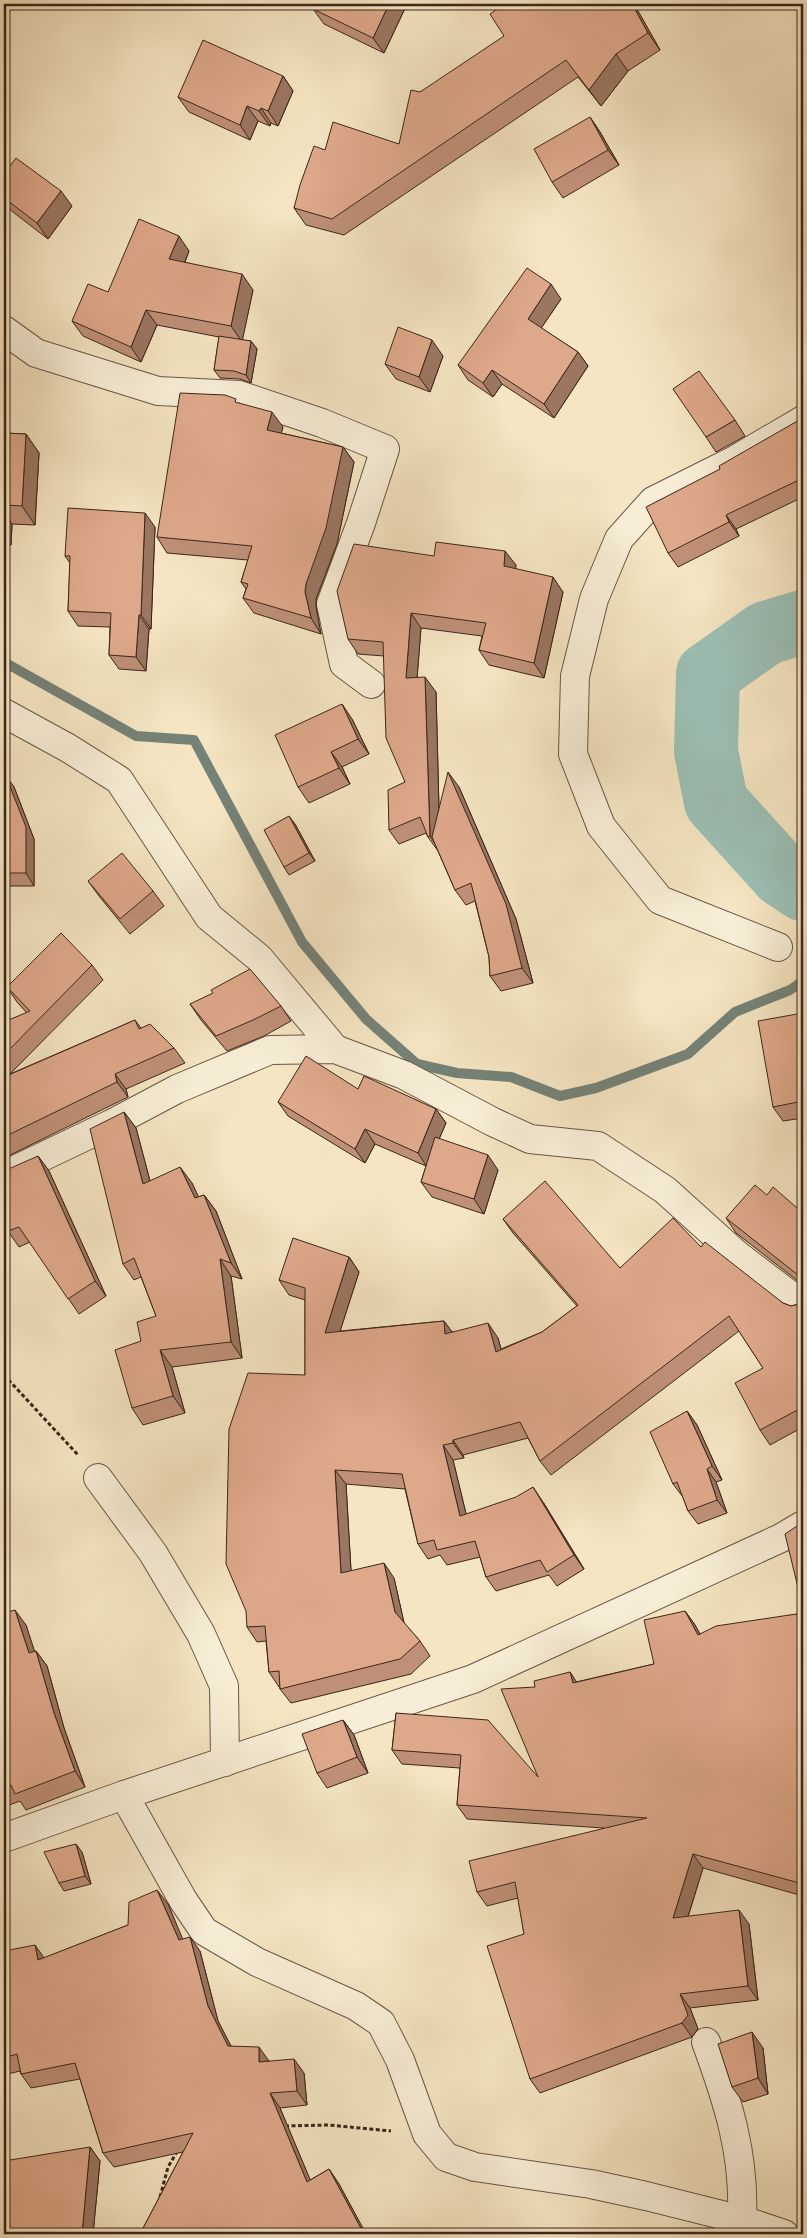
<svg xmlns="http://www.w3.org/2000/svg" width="807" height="2238" font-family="'IM FELL French Canon',serif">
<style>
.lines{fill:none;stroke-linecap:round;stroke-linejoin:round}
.stream{stroke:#758277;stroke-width:10}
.river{stroke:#9cbfb5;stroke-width:64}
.minor-casing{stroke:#6a5643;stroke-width:30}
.path{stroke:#3b2619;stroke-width:3;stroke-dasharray:4 2.5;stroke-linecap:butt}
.minor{stroke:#f8eed7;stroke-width:28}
.wall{fill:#bf9077;stroke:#3b2619}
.shaded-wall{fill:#9b7661;stroke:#3b2619}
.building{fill:#dea88a;stroke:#3b2619}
</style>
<rect width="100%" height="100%" fill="#f5e5c2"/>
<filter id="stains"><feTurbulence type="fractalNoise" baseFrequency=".004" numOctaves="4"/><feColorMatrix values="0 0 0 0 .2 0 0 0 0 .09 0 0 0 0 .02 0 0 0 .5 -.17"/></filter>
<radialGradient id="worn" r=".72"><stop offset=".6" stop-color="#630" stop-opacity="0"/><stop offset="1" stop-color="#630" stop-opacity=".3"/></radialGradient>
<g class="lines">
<polyline class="stream" points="4,662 136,736 194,740 302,942 366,1019 417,1064 457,1073 511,1077 560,1096 596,1088 688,1054 735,1012 790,990 803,981"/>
<polyline class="river" points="803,622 766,633 708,674 706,751 716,802 782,875 803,889"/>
<defs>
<g id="minor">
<polyline points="4,330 36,353 158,391 239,395 322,423 385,449 361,523 331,604 344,664 371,684"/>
<polyline points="4,713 68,748 119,780 209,917 259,958 335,1049"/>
<polyline points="778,947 660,900 601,826 573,754 575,676 594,599 619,539 653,501 733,461 803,420"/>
<polyline points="4,1175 111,1124 177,1089 270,1050 335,1049 404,1075 493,1122 530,1139 598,1146 665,1190 736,1254 803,1305"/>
<polyline points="98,1478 153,1553 201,1634 224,1686 225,1762"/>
<polyline points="124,1795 183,1900 204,1931 257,1962 356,2006 381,2023 400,2060 427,2134 446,2157 475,2167 591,2184 646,2196 742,2220 784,2234"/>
<polyline points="4,1838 124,1795 473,1679 781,1538 803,1525"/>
<path d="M706,2042C728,2102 745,2154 742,2220"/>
</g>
</defs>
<use href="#minor" class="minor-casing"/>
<g class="path">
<polyline points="4,1375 78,1455"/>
<polyline points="285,2126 328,2125 391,2131"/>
<polyline points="160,2197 168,2167 178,2150"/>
</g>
<use href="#minor" class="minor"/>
</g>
<g class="wall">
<polygon points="315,4 407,4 384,53 324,24 313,9"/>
<polygon points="634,4 660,50 628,71 601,106 578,77 344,235 306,225 294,208 325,150 399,144 420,92"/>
<polygon points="283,76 293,91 278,126 271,123 270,126 258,121 250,140 189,112 178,97"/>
<polygon points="590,117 600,132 619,165 563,198 552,182"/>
<polygon points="4,174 72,206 48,239 4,205"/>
<polygon points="189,251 185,262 253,290 242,340 251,341 257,349 251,383 240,379 220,378 214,370 219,337 157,325 141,362 83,336 72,321 108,292"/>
<polygon points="561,299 541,328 578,352 588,366 554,418 502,384 493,397 468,380 458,365"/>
<polygon points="443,356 430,392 396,379 385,364"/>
<polygon points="239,403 283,427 281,433 343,447 354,462 337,544 316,599 316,607 321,634 254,613 243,598 246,589 241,582 248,560 167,553 157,537"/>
<polygon points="803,416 803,497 736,529 739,536 678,567 668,553 720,469 801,419"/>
<polygon points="735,420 745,436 716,452 706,437"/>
<polygon points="4,433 26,434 39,453 35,525 12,524 11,545 4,544"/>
<polygon points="155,527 151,629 149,629 146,671 119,669 109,655 110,627 78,626 68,611 70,563 65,556"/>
<polygon points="434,556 516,565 515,569 563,592 544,678 489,665 479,650 482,636 421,628 417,677 436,692 439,808 459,787 516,919 533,983 501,991 490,976 489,957 475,901 466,905 455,890 438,851 428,837 426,833 399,844 389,830 405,782 384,656 358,654 348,639"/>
<polygon points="352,719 369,754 342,767 350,784 309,803 298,787"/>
<polygon points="4,775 14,787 34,839 34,886 4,886"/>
<polygon points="295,824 315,861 289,875 284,867"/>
<polygon points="88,881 153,891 164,906 130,934 99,896"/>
<polygon points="92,965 103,980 10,1074 135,1020 141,1028 174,1048 185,1063 126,1089 128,1097 4,1158 4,1022 27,1013 17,1002 7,987"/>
<polygon points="190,1004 281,1006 291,1021 264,1036 227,1051 201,1020"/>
<polygon points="803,1013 803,1118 783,1121 773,1107"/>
<polygon points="358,1089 436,1109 446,1123 439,1139 498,1170 484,1214 432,1197 421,1182 426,1166 375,1144 365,1163 288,1116 278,1102"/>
<polygon points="124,1112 136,1128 150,1181 192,1183 198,1197 204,1195 216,1211 242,1279 231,1276 242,1358 172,1367 185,1413 143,1425 132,1408 141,1341 156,1316 141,1277 134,1280 123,1264"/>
<polygon points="38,1156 49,1171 106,1296 79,1314 30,1242 19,1247 8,1231"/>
<polygon points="767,1195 803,1213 803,1285 736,1233 726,1218"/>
<polygon points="503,1219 620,1268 701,1247 783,1303 791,1306 799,1304 803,1301 803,1427 770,1445 760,1430 763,1368 739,1331 551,1475 540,1461 528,1438 463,1455 464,1458 453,1460 466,1514 543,1502 584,1569 557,1586 549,1575 496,1591 486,1577 480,1557 447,1565 440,1555 428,1559 418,1544 405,1489 346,1484 351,1571 394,1578 404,1623 420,1641 430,1656 411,1674 291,1703 280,1689 280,1686 279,1687 269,1672 266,1641 257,1642 247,1627 305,1375 305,1300 289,1295 279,1280 349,1257 359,1272 340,1331 444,1321 452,1332 498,1338 501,1349 542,1332 577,1306 513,1233"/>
<polygon points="687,1411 697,1425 722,1480 716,1482 727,1513 698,1524 688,1511 683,1497 673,1484"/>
<polygon points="4,1603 7,1612 26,1625 34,1651 36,1651 47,1666 64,1728 85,1787 26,1810 20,1801 4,1807"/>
<polygon points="685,1611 695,1625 700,1634 803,1613 803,1896 703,1868 688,1917 749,1924 758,2000 690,2008 698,2029 692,2037 540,2093 530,2079 524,1934 518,1898 487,1906 477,1892 604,1828 467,1819 457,1805 460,1768 402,1764 392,1750 396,1713 538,1777 535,1687 570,1672 576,1682 654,1664"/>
<polygon points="343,1720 354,1735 368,1773 327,1788 317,1773"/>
<polygon points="82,1852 91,1884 64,1891 59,1883"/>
<polygon points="168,1904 182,1939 200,1951 218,2021 231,2046 269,2061 304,2073 307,2105 280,2108 310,2180 329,2169 339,2184 366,2234 140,2234 183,2152 114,2167 103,2153 80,2079 31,2088 21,2074 20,2071 4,2075 4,1951 44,1958 128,1925"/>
<polygon points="763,2048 768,2094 743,2102 732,2087"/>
<polygon points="90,2147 100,2161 93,2234 4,2234"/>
</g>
<g class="shaded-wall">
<polygon points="389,4 407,4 384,53 373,38"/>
<polygon points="632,4 634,4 660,50 648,33"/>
<polygon points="616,54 628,71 601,106 589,90"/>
<polygon points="283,76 293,91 278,126 268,111"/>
<polygon points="247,106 258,121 250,140 240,125"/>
<polygon points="261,108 271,123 270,126 259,111"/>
<polygon points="590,117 600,132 619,165 608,150"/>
<polygon points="61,191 72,206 48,239 37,223"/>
<polygon points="179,236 189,251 180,274 169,259"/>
<polygon points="242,274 253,290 242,342 231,326"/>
<polygon points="551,284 561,299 538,333 528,319"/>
<polygon points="146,310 157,325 141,362 131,347"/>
<polygon points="432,340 443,356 430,392 419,377"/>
<polygon points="251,341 257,349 251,383 246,375"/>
<polygon points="578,352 588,366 554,418 544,404"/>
<polygon points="492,370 502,384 493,397 483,383"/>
<polygon points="272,412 283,427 278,446 267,430"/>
<polygon points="26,434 39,453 35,525 22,506"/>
<polygon points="343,447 354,462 337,544 316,599 316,607 321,634 311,618 305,592 306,584"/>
<polygon points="4,511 12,524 11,545 4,534"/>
<polygon points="145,513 155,527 151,629 141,615"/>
<polygon points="726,515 736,529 739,536 729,522"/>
<polygon points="505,551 516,565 515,581 504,566"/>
<polygon points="553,577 563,592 544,678 534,663"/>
<polygon points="411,613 421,628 416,692 406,678"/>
<polygon points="139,615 149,629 146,671 136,657"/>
<polygon points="425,677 436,692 440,851 430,836"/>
<polygon points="342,704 352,719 369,754 358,739"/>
<polygon points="331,752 342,767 350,784 339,768"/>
<polygon points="448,772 459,787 516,919 533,983 522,968"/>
<polygon points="5,774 14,787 34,839 34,886 26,873"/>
<polygon points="289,816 295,824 315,861 309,853"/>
<polygon points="115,1074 126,1089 128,1097 117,1082"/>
<polygon points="436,1109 446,1123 427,1167 418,1153"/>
<polygon points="124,1112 136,1128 155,1200 143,1184"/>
<polygon points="365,1129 375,1144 365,1163 355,1149"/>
<polygon points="488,1155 498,1170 484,1214 474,1199"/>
<polygon points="38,1156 49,1171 106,1296 95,1281"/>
<polygon points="180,1167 192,1183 207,1215 195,1198"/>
<polygon points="204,1195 216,1211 242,1279 231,1263"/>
<polygon points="349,1257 359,1272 335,1347 325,1333"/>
<polygon points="220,1259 231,1276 242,1358 231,1342"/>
<polygon points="444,1321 455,1336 445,1334"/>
<polygon points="488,1323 498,1338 506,1367 496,1352"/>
<polygon points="160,1350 172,1367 185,1413 173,1396"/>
<polygon points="687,1411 697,1425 722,1480 712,1466"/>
<polygon points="453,1440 463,1455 464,1458 453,1443"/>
<polygon points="443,1445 453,1460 470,1530 460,1516"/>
<polygon points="707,1469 716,1482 727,1513 717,1500"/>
<polygon points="335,1470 346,1484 352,1588 341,1573"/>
<polygon points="533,1487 543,1502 584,1569 574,1555"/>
<polygon points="384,1563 394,1578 405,1627 395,1612"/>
<polygon points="4,1603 12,1630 4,1618"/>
<polygon points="15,1610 26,1625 40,1668 29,1653"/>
<polygon points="685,1611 695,1625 708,1649 698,1635"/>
<polygon points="36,1651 47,1666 64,1728 85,1787 75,1771 54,1713"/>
<polygon points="570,1672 580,1687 573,1683"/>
<polygon points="343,1720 354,1735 368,1773 357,1757"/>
<polygon points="76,1844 82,1852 91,1884 85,1876"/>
<polygon points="693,1854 703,1868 683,1932 673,1918"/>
<polygon points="157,1890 168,1904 189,1954 179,1940"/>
<polygon points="739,1910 749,1924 758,2000 748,1986"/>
<polygon points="190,1937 200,1951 218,2021 238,2060 228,2046 208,2006"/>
<polygon points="35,1945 45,1959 38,1960"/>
<polygon points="680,1994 690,2008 698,2029 692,2037 682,2023"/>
<polygon points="752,2032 763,2048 768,2094 758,2078"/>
<polygon points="259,2047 269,2061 259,2062"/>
<polygon points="294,2059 304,2073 307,2105 297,2091"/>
<polygon points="270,2093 280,2108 317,2196 307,2182"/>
<polygon points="90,2147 100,2161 93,2234 82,2234"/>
<polygon points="329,2169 339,2184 366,2234 364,2234"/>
</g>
<g class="building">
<polygon points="315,4 389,4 373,38 313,9"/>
<polygon points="505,4 632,4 648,33 616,54 589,90 566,60 332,219 294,208 300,185 314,146 325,150 333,122 399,144 411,90 420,92 504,36 490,14"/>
<polygon points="203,40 283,76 268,111 261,108 259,111 247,106 240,125 178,97"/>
<polygon points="590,117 608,150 552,182 534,149"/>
<polygon points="16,158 61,191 37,223 4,198 4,174"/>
<polygon points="139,219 179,236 169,259 242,274 231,326 146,310 131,347 72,321 88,284 108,292"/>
<polygon points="527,268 551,284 528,319 578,352 544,404 492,370 483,383 458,365"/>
<polygon points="398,327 432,340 419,377 385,364"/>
<polygon points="219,336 251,341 246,375 234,371 214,370"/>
<polygon points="699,371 735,420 706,437 673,389"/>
<polygon points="180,393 225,395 236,399 235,402 272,412 267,430 343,447 326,528 306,584 305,592 311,618 243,598 248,584 241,582 252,546 157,537"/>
<polygon points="803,416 803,478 726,515 729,522 668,553 646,507 720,469 719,466 801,419"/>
<polygon points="4,433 26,434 22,506 4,505"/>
<polygon points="68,508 145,513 141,615 139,615 136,657 109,655 111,613 68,611 70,556 65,556"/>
<polygon points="436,542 505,551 504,566 553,577 534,663 479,650 486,623 411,613 406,678 425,677 430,836 428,837 420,817 389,830 388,790 405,782 386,738 383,642 348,639 337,591 354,544 434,556"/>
<polygon points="342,704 358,739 331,752 339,768 298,787 275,735"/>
<polygon points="448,772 506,904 522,968 490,976 489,957 471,883 455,890 432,837"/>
<polygon points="5,774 26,827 26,873 4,873 4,775"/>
<polygon points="289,816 309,853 284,867 264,830"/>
<polygon points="122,853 153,891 120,919 88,881"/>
<polygon points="61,933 92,965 4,1055 4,1022 30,1011 7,987"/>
<polygon points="250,969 281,1006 253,1020 216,1036 190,1004 213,993 211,990"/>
<polygon points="803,1013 803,1101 773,1107 758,1021"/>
<polygon points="135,1020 139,1029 150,1024 174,1048 115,1074 117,1082 4,1137 4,1077"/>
<polygon points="306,1056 358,1089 364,1076 436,1109 418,1153 365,1129 355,1149 278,1102"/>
<polygon points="124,1112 143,1184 180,1167 195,1198 204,1195 231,1263 220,1259 231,1342 160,1350 173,1396 132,1408 115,1350 141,1341 137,1322 156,1316 134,1258 123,1264 90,1129"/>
<polygon points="435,1137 488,1155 474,1199 421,1182"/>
<polygon points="38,1156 95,1281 68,1299 19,1227 8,1231 4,1221 4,1171"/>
<polygon points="545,1181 620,1268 673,1218 701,1247 705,1242 783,1303 791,1306 799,1304 803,1301 803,1407 760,1430 735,1383 763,1368 729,1316 540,1461 520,1422 453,1440 453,1443 443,1445 460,1516 516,1497 533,1487 574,1555 547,1572 540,1560 486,1577 475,1541 437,1550 434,1540 418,1544 402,1474 335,1470 341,1573 384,1563 395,1612 420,1641 400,1659 280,1689 279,1671 269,1672 265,1626 247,1627 246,1611 226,1564 229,1429 248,1373 305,1375 305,1288 279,1280 293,1238 349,1257 325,1333 444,1321 445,1334 488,1323 496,1352 542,1332 578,1305 503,1219"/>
<polygon points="755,1185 767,1195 773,1187 803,1213 803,1279 726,1218"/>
<polygon points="687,1411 712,1466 707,1469 717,1500 688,1511 677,1482 673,1484 650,1432"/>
<polygon points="803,1522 803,1608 785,1534"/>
<polygon points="15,1610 29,1653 36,1651 54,1713 75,1771 15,1794 11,1785 4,1787 4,1613"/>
<polygon points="685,1611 698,1635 716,1626 803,1613 803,1884 693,1854 673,1918 739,1910 748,1986 680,1994 688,2015 682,2023 530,2079 487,1946 524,1934 515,1882 477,1892 469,1861 647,1818 457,1805 461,1755 392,1750 396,1713 488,1720 538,1777 501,1689 535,1687 534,1681 570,1672 573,1683 654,1664 644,1620"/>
<polygon points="343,1720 357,1757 317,1773 302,1734"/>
<polygon points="76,1844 85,1876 59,1883 44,1852"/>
<polygon points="157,1890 179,1940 190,1937 208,2006 228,2046 259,2047 259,2062 294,2059 297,2091 270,2093 307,2182 329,2169 364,2234 140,2234 193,2133 103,2153 75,2063 21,2074 17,2054 4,2058 4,1951 35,1945 38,1960 128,1925 129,1902"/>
<polygon points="752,2032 758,2078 732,2087 718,2044"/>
<polygon points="90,2147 82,2234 72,2234 22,2229 23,2234 4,2234 4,2161"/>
</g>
<rect width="807" height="2238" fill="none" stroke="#f5e5c2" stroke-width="20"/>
<rect x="5" y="5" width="797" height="2228" fill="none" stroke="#3b2619" stroke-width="2.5"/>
<rect x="10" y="10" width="787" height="2218" fill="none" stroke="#3b2619"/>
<rect width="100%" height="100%" filter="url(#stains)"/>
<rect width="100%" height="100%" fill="url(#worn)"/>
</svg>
